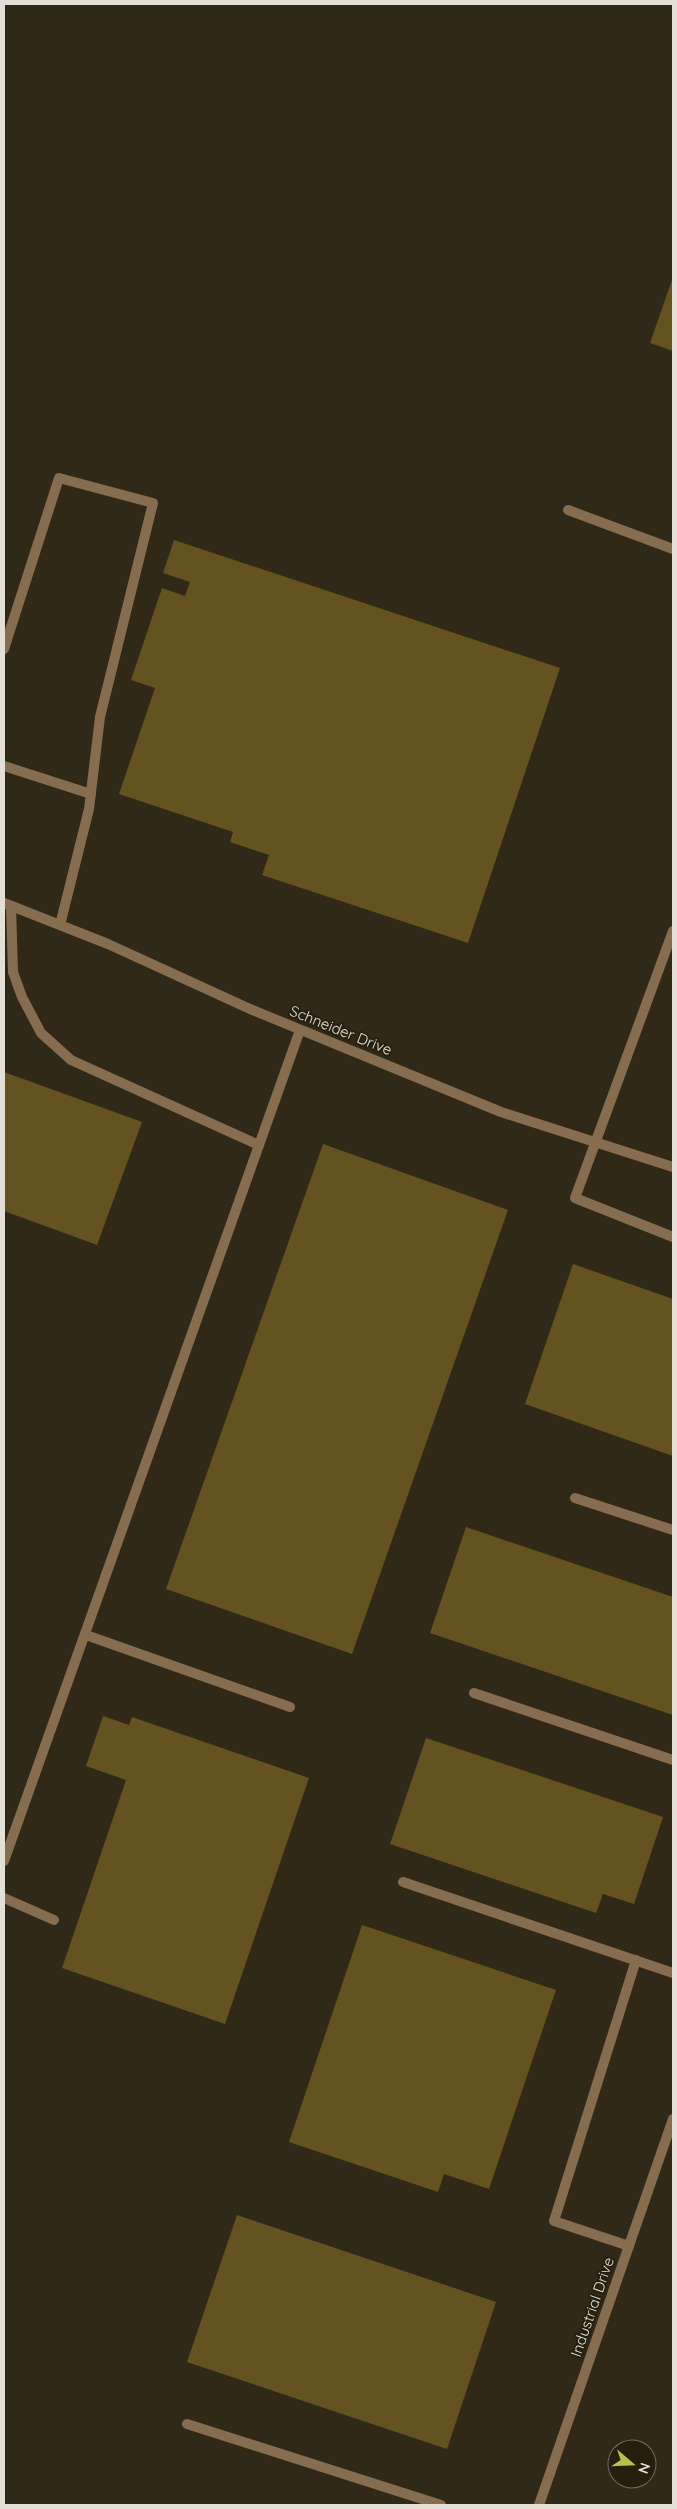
<svg xmlns="http://www.w3.org/2000/svg" width="677" height="2509" font-family="Quicksand,sans-serif">
<style>
.building{fill:#645221}
.lines{fill:none;stroke-linecap:round;stroke-linejoin:round}
.service{stroke:#866d4f;stroke-width:10}
.labels{text-anchor:middle;dominant-baseline:central;stroke-width:4;stroke-linejoin:round;paint-order:stroke}
.street-label{font-size:15px;fill:#e4e0d5;stroke:#261f0e}
</style>
<rect width="100%" height="100%" fill="#302917"/>
<g class="building">
<polygon points="673,277 673,351 650,343"/>
<polygon points="174,540 560,668 468,943 262,875 269,855 230,842 233,832 119,794 155,688 131,680 162,588 185,596 190,582 163,573"/>
<polygon points="4,1072 142,1122 97,1245 4,1211"/>
<polygon points="323,1144 508,1210 352,1654 166,1589"/>
<polygon points="573,1264 673,1299 673,1456 525,1404"/>
<polygon points="466,1527 673,1597 673,1715 430,1633"/>
<polygon points="103,1716 129,1725 132,1717 309,1778 225,2024 62,1968 126,1780 86,1766"/>
<polygon points="426,1738 663,1817 634,1904 603,1894 596,1913 390,1844"/>
<polygon points="362,1925 556,1990 489,2189 444,2174 438,2192 289,2142"/>
<polygon points="237,2215 496,2302 447,2449 187,2362"/>
</g>
<g class="lines">
<g class="service">
<polyline points="568,510 673,549"/>
<polyline points="4,649 59,478 153,503 100,717 89,809 60,925"/>
<polyline points="4,766 91,794"/>
<polyline points="4,903 108,944 250,1009 501,1112 673,1167"/>
<polyline points="11,906 13,972 22,997 41,1033 71,1060 259,1145"/>
<polyline points="673,931 575,1198 673,1237"/>
<polyline points="575,1498 673,1530"/>
<polyline points="86,1635 290,1707"/>
<polyline points="474,1693 673,1760"/>
<polyline points="4,1861 300,1030"/>
<polyline points="403,1882 673,1973"/>
<polyline points="4,1898 54,1920"/>
<polyline points="629,2246 554,2221 636,1960"/>
<polyline points="187,2424 441,2505"/>
<polyline points="539,2505 673,2119"/>
</g>
</g>
<g class="labels">
<g class="street-label">
<text transform="translate(341 1030) rotate(22)">Schneider Drive</text>
<text transform="translate(592 2307) rotate(-71)">Industrial Drive</text>
</g>
</g>
<rect width="677" height="2509" fill="none" stroke="#e4e0d5" stroke-width="10"/>
<g transform="translate(632 2464) rotate(109)"><circle r="24" fill="#261f0e" stroke="#726c5e"/>
<path d="M0-4L9 19L0 12L-9 19Z" fill="#b7c148"/>
<text y="-8" font-size="14" font-weight="bold" text-anchor="middle" fill="#e4e0d5">N</text>
</g>
</svg>
